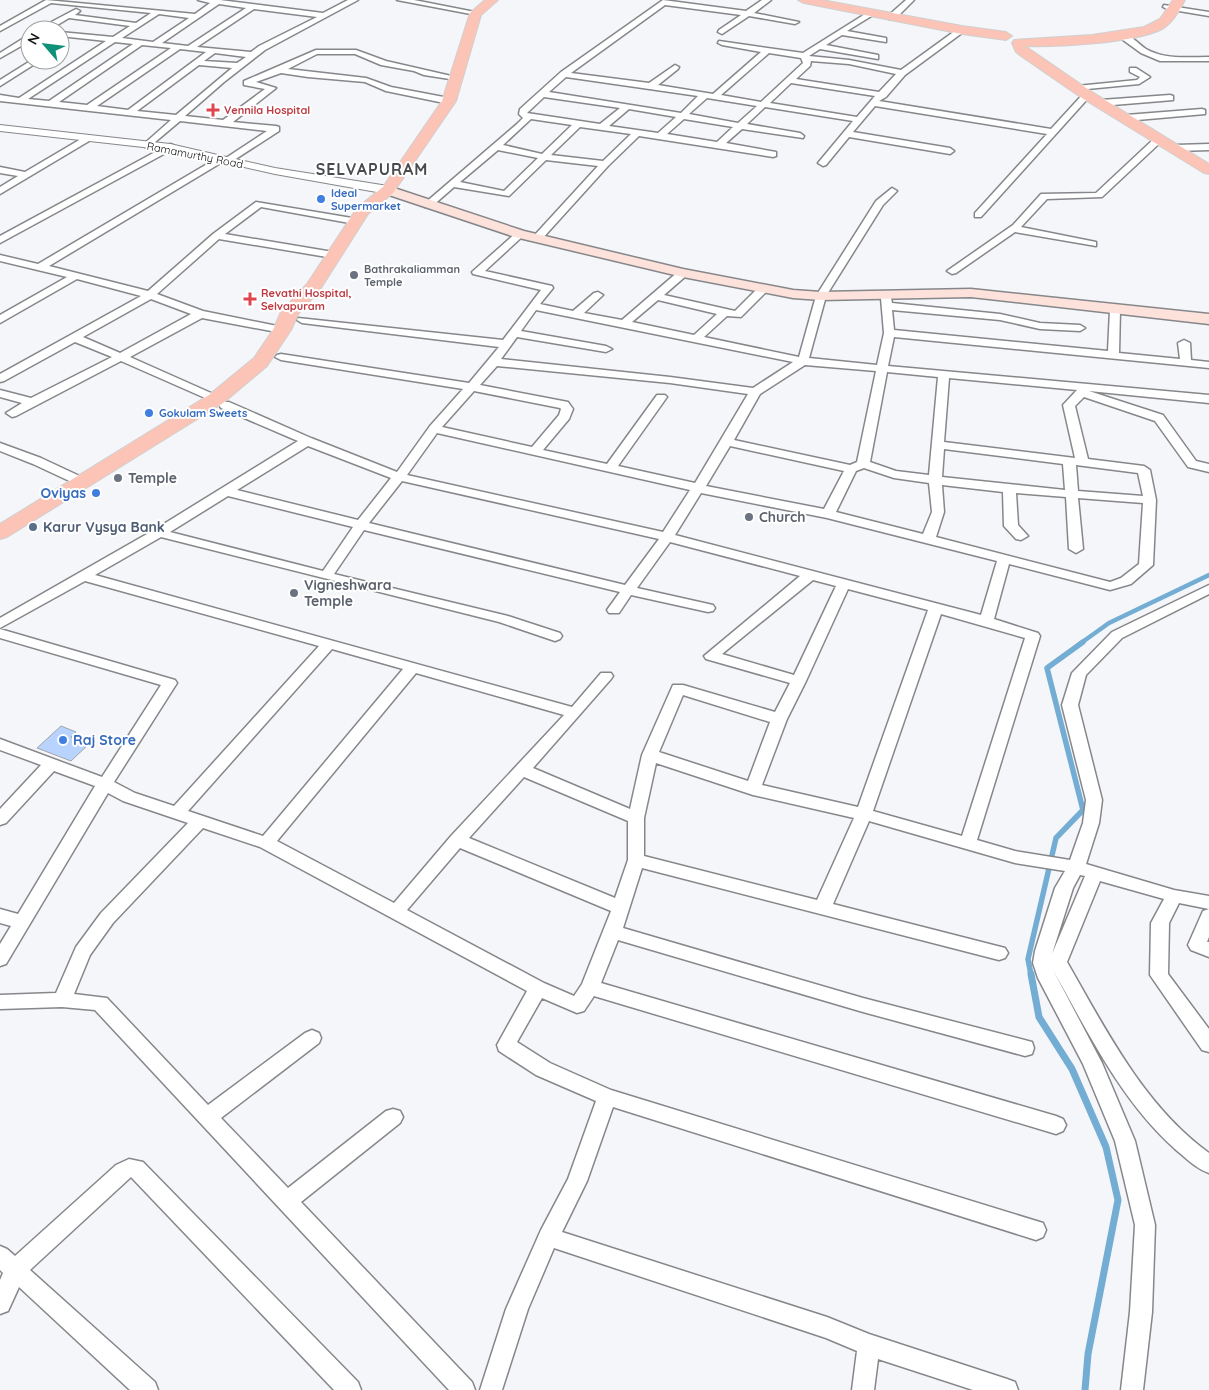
<svg xmlns="http://www.w3.org/2000/svg" width="1209" height="1390" font-family="Quicksand,sans-serif">
<style>
.lines{fill:none;stroke-linecap:round;stroke-linejoin:round}
.stream-far2{stroke:#73add4;stroke-width:4.5}
.stream-far1{stroke:#73add4;stroke-width:5.5}
.stream{stroke:#73add4;stroke-width:7}
.building{fill:#b8d3fe;stroke:#a4a5a8}
.minor-casing{stroke:#86878a;stroke-width:3}
.tertiary-casing{stroke:#86878a;stroke-width:2}
.secondary-casing{stroke:#86878a;stroke-width:3}
.primary-casing{stroke:#d0d0d0;stroke-width:2}
.minor{fill:#fff;fill-rule:evenodd}
.tertiary{fill:#fff;fill-rule:evenodd}
.secondary{fill:#fde1db;fill-rule:evenodd}
.primary{fill:#fbc4b6;fill-rule:evenodd}
.health-dot{fill:#e0444e;stroke:#fff;stroke-width:2}
.shop-dot{fill:#3f7fe0;stroke:#fff;stroke-width:2}
.worship-dot{fill:#6b7280;stroke:#fff;stroke-width:2}
.service-dot{fill:#5c6f8a;stroke:#fff;stroke-width:2}
.labels{text-anchor:middle;dominant-baseline:central;stroke-width:4;stroke-linejoin:round;paint-order:stroke}
.far-health-label{font-size:11px;font-weight:bold;fill:#be3a42;stroke:#fff;text-anchor:start}
.far-street-label{font-size:11px;fill:#121314;stroke:#fff}
.far-shop-label{font-size:11px;font-weight:bold;fill:#366cbe;stroke:#fff;text-anchor:start}
.far-worship-label{font-size:11px;font-weight:bold;fill:#5b616d;stroke:#fff;text-anchor:start}
.worship-label{font-size:14px;font-weight:bold;fill:#5b616d;stroke:#fff;text-anchor:start}
.shop-label{font-size:14px;font-weight:bold;fill:#366cbe;stroke:#fff;text-anchor:end}
.service-label{font-size:14px;font-weight:bold;fill:#4e5e75;stroke:#fff;text-anchor:start}
.far-district-label{font-size:16px;font-weight:bold;letter-spacing:1px;fill:#494b4d;stroke:#fff}
</style>
<rect width="100%" height="100%" fill="#f4f6f9"/>
<g class="lines">
<polyline class="stream-far2" points="1081,643 1109,623 1209,575"/>
<polyline class="stream-far1" points="1031,975 1028,959 1056,838 1083,810 1047,668 1083,642"/>
<polyline class="stream" points="1031,974 1039,1017 1072,1069 1106,1147 1118,1200 1088,1354 1085,1390"/>
</g>
<polygon class="building" points="61,726 76,732 71,737 89,744 71,761 37,748"/>
<g class="lines">
<defs>
<g id="minor">
<path d="M46,0L195,14L210,3L198,0H220L323,13L348,0H358L265,50L224,82L185,116L223,120L265,89L244,85V81L316,50H356L386,61L460,78L456,80L424,75L414,71L381,65L355,54H317L288,69L366,78L391,87L449,98L453,101L449,104L386,91L365,82L308,77L281,73L256,82L276,88L233,122L276,126L279,127V131L231,162L224,161L49,266L148,291L213,234L256,202L358,219L360,221L355,224L261,207L225,234L333,252L338,255L333,258L219,239L157,294L203,311L282,327L287,330L282,333L202,318L130,357L220,397L222,399L220,401H212L121,361L16,416L12,417L6,413L22,403L0,397V390L31,398L112,357L75,342L4,381L0,382V374L141,296L77,279L0,323V315L67,277L0,261V255L38,264L219,157L226,158L267,131L180,121L148,148L145,147V143L171,120L0,101V95L19,98L106,41L60,36V32L113,37L130,26L69,18L49,30H39L40,28L76,9L80,11L75,15L136,23L151,13L51,3L0,31V26ZM219,4L246,8L188,46L162,43ZM254,9L317,17L259,46L251,52L197,47ZM159,14L189,18L153,42L122,38ZM115,42L133,44L49,101L28,99ZM142,45L171,48L87,105L59,102ZM180,49L206,52L128,110L97,106ZM215,53L246,57L237,63L204,61ZM199,65L232,68L176,115L137,111ZM151,299L191,314L120,353L83,337Z"/>
<polygon points="397,0 414,0 480,13 476,15"/>
<path d="M663,0L746,11L762,0H771L754,13L799,22L795,24L749,16L722,34L718,32L719,30L741,15L665,5L571,73L649,83L675,65L679,67L678,69L658,85L713,94L761,52L722,45L718,43L719,41L803,53L870,11L874,13L873,15L847,31L886,38V42L842,35L826,45L878,55V59L820,49L809,56L849,60L901,70L959,28L966,30L905,75L886,97L879,101L1051,129L1084,93L1091,95L981,217H975V213L1047,134L875,106L853,132L950,148L954,151L950,154L849,137L826,165L823,166L818,163L853,121L765,107L747,124L800,133L804,136L803,138L742,129L726,143L776,152V156L773,157L639,136L608,166L541,240H533L532,238L598,166L546,160L509,196L454,187L431,207H425V203L517,124L523,118L519,114L520,109L561,72ZM769,53L801,58L803,63L761,102L721,95ZM811,61L849,64L896,74L879,92L796,79L810,66ZM566,77L698,96L681,113L549,92ZM791,83L875,96L857,117L770,103ZM544,97L620,108L600,124L527,113ZM707,98L757,106L738,123L689,114ZM629,109L676,117L658,133L609,126ZM531,119L572,125L542,154L503,145ZM684,119L733,127L717,142L667,134ZM580,127L631,134L603,161L551,155ZM498,150L538,158L504,191L460,182Z"/>
<polygon points="906,0 914,0 895,19 889,19 889,15"/>
<polygon points="1164,5 1209,12 1209,16 1167,9 1163,7"/>
<path d="M1119,33C1129,32 1138,44 1146,49C1165,60 1188,57 1209,57V61H1160L1141,53L1119,37Z"/>
<polygon points="27,36 30,36 30,41 0,58 0,53"/>
<polygon points="32,60 41,60 0,86 0,80"/>
<polygon points="1130,68 1136,68 1150,77 1139,84 1077,90 1073,88 1077,86 1137,80 1140,77 1130,72"/>
<polygon points="1170,95 1173,96 1173,100 1101,106 1097,103 1101,100"/>
<polygon points="1202,109 1205,110 1205,114 1126,121 1122,118 1126,115"/>
<polygon points="1160,135 1164,138 1163,140 1102,197 1047,199 1021,227 1096,242 1096,246 1015,232 956,273 952,274 947,271 1013,225 1041,194 1096,193 1157,136"/>
<polygon points="86,136 89,137 89,141 0,194 0,187 18,176 0,173 0,167 25,172"/>
<polygon points="170,144 173,145 173,149 0,243 0,236"/>
<polygon points="1209,144 1209,150 1176,151 1172,148 1176,145"/>
<path d="M892,188L897,191L883,205L826,296L809,358L877,365L884,333L881,298L886,295L891,298L892,303L1000,314L1040,323L1080,325L1085,328L1080,331L1040,329L1000,320L892,310L894,330L1108,351L1110,310L1115,307L1120,310L1119,353L1180,359L1178,343L1184,340L1190,343L1191,360L1209,362V368L894,337L888,366L1209,395V403L1089,391L1163,415L1196,461L1209,464V472L1188,467L1155,421L1084,397L1075,406L1088,459L1144,466L1150,470L1156,500L1153,565L1131,584L1110,590L1009,564L994,619L1038,633L1040,636L977,840L1015,851L1070,860L1083,823L1086,800L1062,705L1072,673L1112,632L1209,585V594L1122,638L1086,675L1078,705L1102,800L1099,823L1086,864L1174,890L1209,896V937L1207,942H1209V957L1191,950L1188,945L1203,911L1209,909L1179,903L1169,923L1168,974L1209,1029V1052L1202,1050L1150,975L1151,923L1164,899L1100,881L1067,962C1106,1030 1144,1106 1209,1153V1173C1195,1168 1186,1158 1175,1149C1121,1101 1088,1032 1053,970L1102,1063L1135,1141L1155,1225L1152,1312L1143,1390H1121L1130,1312L1135,1225L1115,1141L1083,1064L1038,978L1033,963L1035,951L1055,888L1065,871L1015,863L869,821L833,904L1005,948L1008,953L1005,958L999,960L642,868L623,928L863,998L1032,1042L1034,1048L1032,1054L1025,1056L863,1012L618,940L601,983L1056,1116L1063,1119L1066,1125L1063,1131L1056,1134L594,996L584,1011L577,1013L542,998L517,1042L550,1063L611,1090L1043,1223L1046,1230L1043,1237L1036,1240L613,1107L587,1181L562,1232L827,1317L869,1334L1007,1379L1015,1382L1018,1390H973L878,1359L874,1390H852L857,1351L826,1338L554,1248L528,1309L502,1390H480L506,1309L541,1230L568,1179L596,1101L536,1075L499,1051L497,1045L527,991L260,847L203,828L113,923L90,955L74,994L107,998L208,1105L305,1033L312,1030L319,1033L321,1038L319,1043L221,1118L288,1188L386,1111L393,1109L400,1111L403,1117L400,1123L301,1202L472,1382L475,1390H449L95,1010L62,1007L0,1009V995L56,993L76,947L101,913L188,823L123,801L108,793L6,964L0,966V944L11,926L0,923V909L18,914L95,786L54,771L6,823L0,825V809L41,765L0,750V739L102,777L161,685L0,638V629L175,680L177,683L114,782L135,793L174,806L319,646L85,581L0,628V618L154,530L298,441L221,408L219,405L221,402H229L311,438L397,472L430,426L463,389L281,360L275,357L277,355L281,354L469,383L499,347L302,323L297,320L298,318L503,340L541,290L473,274L472,272L517,232L520,231L525,234L523,236L485,271L552,286L553,288L540,304L573,311L594,293L598,292L603,295L584,313L622,320L679,271L683,270L688,273L687,275L664,295L735,311L760,286L764,285L769,288L768,290L741,317L727,316L704,337L799,357L816,296L876,201ZM658,300L717,314L694,335L632,322ZM536,310L793,362L753,388L670,377L501,359L517,337L606,352L612,349L606,346L521,331ZM805,365L876,371L857,462L850,465L734,440L760,394ZM497,366L670,383L748,394L695,483L618,466L667,397L665,395H657L607,464L543,450L569,419L573,409L568,402L480,385ZM887,372L938,377L929,475L896,471L870,462ZM949,378L1077,390L1063,405L1075,458L944,442ZM474,391L560,408L561,409L559,415L532,447L442,427ZM437,433L690,490L663,532L407,475ZM308,446L391,478L358,520L237,490ZM730,446L844,471L824,509L706,486ZM944,449L1063,464L1065,490L942,477ZM1076,465L1138,473L1143,496L1078,491ZM864,468L894,478L929,483L932,512L923,534L836,512L856,471ZM402,481L659,539L625,585L369,523ZM942,485L1003,492L1004,526L1016,539L1021,540L1028,536L1018,525L1016,493L1066,497L1069,549L1076,553L1083,549L1078,498L1143,503L1139,564L1121,578L1110,582L936,537L944,512ZM701,493L827,518L997,561L981,615L675,535ZM228,496L353,527L323,571L170,532ZM364,530L620,592L607,610L609,613H619L631,595L708,612L713,611L715,608L713,605L637,588L670,542L800,576L704,656L706,659L790,683L775,712L683,685H673L642,755L630,809L533,768L611,679L613,676L611,673H601L572,707L95,575L161,537L499,622L555,641L560,639L562,636L560,633L508,616L334,574ZM813,580L836,586L794,675L722,654ZM848,589L928,610L858,807L762,785L787,719L806,681ZM941,614L1025,638L962,836L873,811ZM332,649L403,669L263,836L188,811ZM416,673L564,715L451,836L394,903L277,841ZM683,695L770,722L748,781L659,752ZM656,763L753,795L854,818L817,900L644,856V818ZM524,777L628,821V860L615,898L469,838ZM460,848L611,911L582,984L574,996L544,983L407,910ZM1080,875L1085,876L1052,954L1073,888Z"/>
<polygon points="0,443 41,458 86,479 88,482 82,486 78,485 33,464 0,451"/>
<polygon points="129,1159 143,1162 358,1382 361,1390 334,1390 131,1177 30,1270 155,1382 158,1390 130,1390 19,1287 8,1311 0,1314 0,1280 3,1273 0,1270 0,1246 7,1249 15,1256 116,1165"/>
</g>
<polygon id="tertiary" points="0,125 170,144 275,168 388,186 394,190 388,194 275,174 170,150 0,131"/>
<polygon id="secondary" points="388,186 524,231 683,269 793,290 821,292 971,289 1209,314 1209,324 971,297 821,300 793,298 683,277 515,237 383,193 381,190 383,187"/>
<g id="primary">
<polygon points="485,0 498,0 481,15 456,101 393,193 368,214 319,291 298,314 291,330 267,366 223,403 7,537 0,539 0,524 209,395 254,358 273,330 281,312 307,284 357,208 383,187 442,101 470,13"/>
<polygon points="798,0 822,0 962,26 1006,32 1012,36 1006,40 962,34 804,3"/>
<path d="M1173,0H1185C1179,11 1172,24 1160,30C1132,43 1057,47 1025,46L1092,92L1209,164V174L1204,173L1082,98L1021,56L1016,52L1012,43L1014,40L1092,35L1144,27L1160,19Z"/>
</g>
</defs>
<use href="#minor" class="minor-casing"/>
<use href="#tertiary" class="tertiary-casing"/>
<use href="#secondary" class="secondary-casing"/>
<use href="#primary" class="primary-casing"/>
<use href="#minor" class="minor"/>
<use href="#tertiary" class="tertiary"/>
<use href="#secondary" class="secondary"/>
<use href="#primary" class="primary"/>
</g>
<g class="health-dot">
<path d="M210.5 102.5h5v5h5v5h-5v5h-5v-5h-5v-5h5z"/>
<path d="M247.5 291.5h5v5h5v5h-5v5h-5v-5h-5v-5h5z"/>
</g>
<g class="shop-dot">
<circle cx="321" cy="199" r="5"/>
<circle cx="149" cy="413" r="5"/>
<circle cx="96" cy="493" r="5"/>
<circle cx="63" cy="740" r="5"/>
</g>
<g class="worship-dot">
<circle cx="354" cy="275" r="5"/>
<circle cx="118" cy="478" r="5"/>
<circle cx="749" cy="517" r="5"/>
<circle cx="294" cy="593" r="5"/>
</g>
<circle class="service-dot" cx="33" cy="527" r="5"/>
<g class="labels">
<g class="far-health-label">
<text x="224" y="110">Vennila Hospital</text>
<text x="261" y="293">Revathi Hospital,<tspan x="261" dy="13">Selvapuram</tspan></text>
</g>
<g class="far-street-label">
<text transform="translate(195 155) rotate(11)">Ramamurthy Road</text>
</g>
<g class="far-shop-label">
<text x="331" y="193">Ideal<tspan x="331" dy="13">Supermarket</tspan></text>
<text x="159" y="413">Gokulam Sweets</text>
</g>
<g class="far-worship-label">
<text x="364" y="269">Bathrakaliamman<tspan x="364" dy="13">Temple</tspan></text>
</g>
<g class="worship-label">
<text x="128" y="478">Temple</text>
<text x="759" y="517">Church</text>
<text x="304" y="585">Vigneshwara<tspan x="304" dy="16">Temple</tspan></text>
</g>
<g class="shop-label">
<text x="86" y="493">Oviyas</text>
<text x="73" y="740" text-anchor="start">Raj Store</text>
</g>
<g class="service-label">
<text x="43" y="527">Karur Vysya Bank</text>
</g>
<g class="far-district-label">
<text x="372" y="169">SELVAPURAM</text>
</g>
</g>
<g transform="translate(45 45) rotate(298)"><circle r="24" fill="#ffffff" stroke="#a0a1a1"/>
<path d="M0-4L9 19L0 12L-9 19Z" fill="#0e9178"/>
<text y="-8" font-size="14" font-weight="bold" text-anchor="middle" fill="#121314">N</text>
</g>
</svg>
